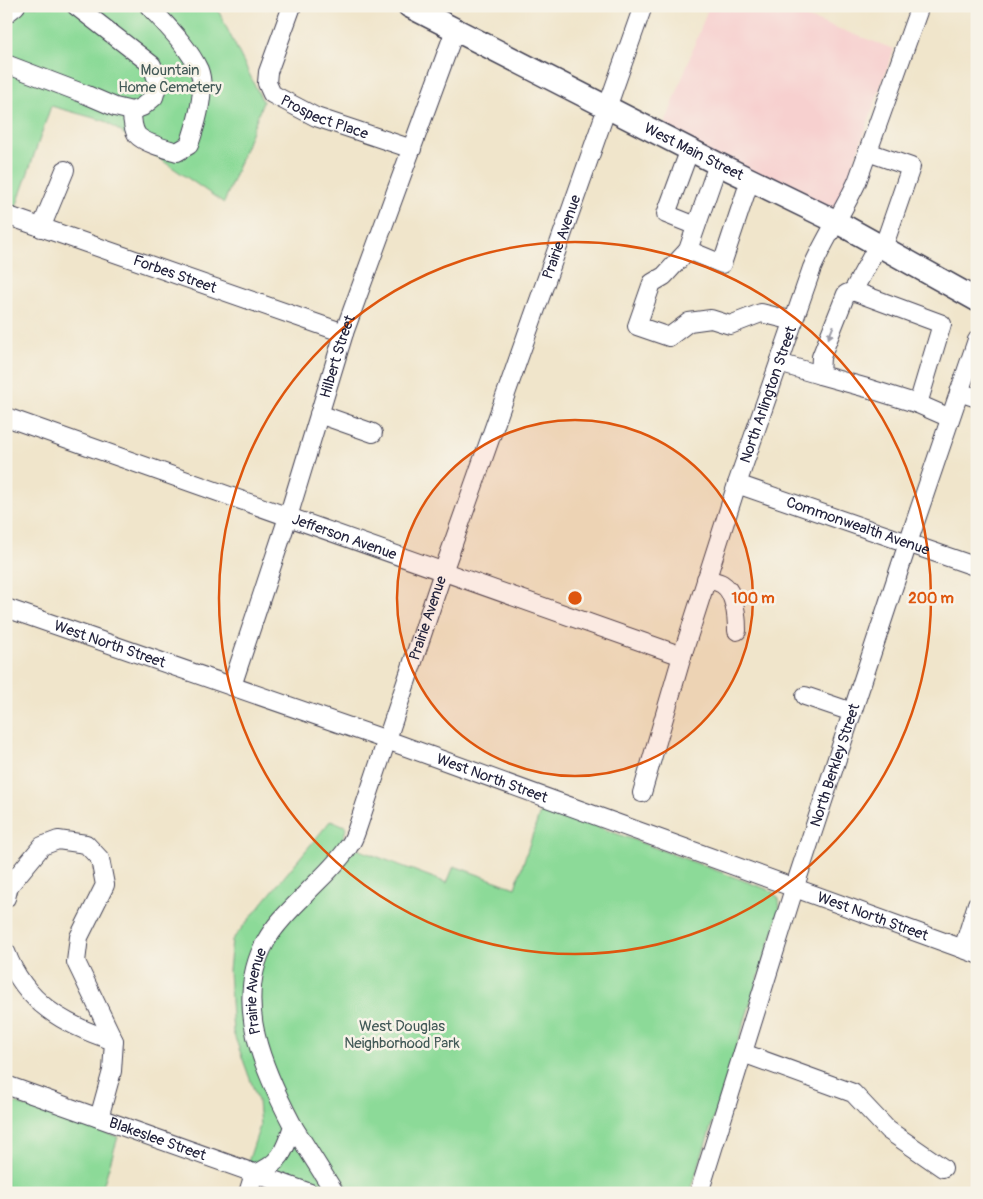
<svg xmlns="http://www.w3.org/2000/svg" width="983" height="1199" font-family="Pangolin,sans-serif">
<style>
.built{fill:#f7d0cf}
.green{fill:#8cda98;stroke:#577e6a}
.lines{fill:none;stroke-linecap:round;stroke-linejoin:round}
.minor-casing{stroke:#413f51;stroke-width:20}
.major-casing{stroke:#413f51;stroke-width:25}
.minor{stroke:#fff;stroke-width:18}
.major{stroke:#fff;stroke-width:22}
.oneway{fill:#9c9ca7}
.ring{fill:none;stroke:#de560e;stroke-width:2.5}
.labels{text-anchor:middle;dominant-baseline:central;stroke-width:5;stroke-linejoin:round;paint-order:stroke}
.park-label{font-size:15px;fill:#425957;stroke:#f7f3e8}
.street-label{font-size:15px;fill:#22223b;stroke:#f7f3e8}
.centre{fill:#de560e;stroke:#f7f3e8;stroke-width:2.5}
.ring-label{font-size:15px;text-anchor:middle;font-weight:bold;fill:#de560e;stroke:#f7f3e8;stroke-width:5;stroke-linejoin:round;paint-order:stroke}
</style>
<rect width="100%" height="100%" fill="#f7f3e8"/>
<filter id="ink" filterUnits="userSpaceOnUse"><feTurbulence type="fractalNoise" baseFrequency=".02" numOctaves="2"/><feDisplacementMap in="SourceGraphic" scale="10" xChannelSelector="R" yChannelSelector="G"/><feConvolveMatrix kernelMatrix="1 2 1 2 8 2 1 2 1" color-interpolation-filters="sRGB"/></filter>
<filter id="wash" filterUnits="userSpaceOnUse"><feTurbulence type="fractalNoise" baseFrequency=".0096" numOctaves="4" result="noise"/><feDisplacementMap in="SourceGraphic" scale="20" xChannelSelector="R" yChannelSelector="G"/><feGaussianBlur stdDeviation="1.12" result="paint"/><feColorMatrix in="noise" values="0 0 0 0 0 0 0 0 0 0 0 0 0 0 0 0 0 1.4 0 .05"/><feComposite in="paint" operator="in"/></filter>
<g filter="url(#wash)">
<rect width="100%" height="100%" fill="#f0e5cb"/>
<polygon class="built" points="709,6 776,6 894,49 833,221 661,135"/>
<g class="green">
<polygon points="6,6 216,6 263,102 224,203 105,121 51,106 15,210 6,207"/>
<polygon points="542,806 772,891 779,899 780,910 690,1193 332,1193 248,1162 260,1126 258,1101 233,1032 229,971 232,940 331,820 347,827 341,843 447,883 454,866 515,888"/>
<polygon points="6,1100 118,1137 101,1193 6,1193"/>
</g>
</g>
<g filter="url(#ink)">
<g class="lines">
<defs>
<g id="minor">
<path id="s1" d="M292,6L268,72L267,83L272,94L316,117L412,149"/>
<polyline points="6,14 16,6"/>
<polyline points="6,64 87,95 115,107 132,111 142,107 154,97 158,83 152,65 76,6"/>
<path d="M132,111C132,118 133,129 137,135C144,143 167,149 177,152L189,145C196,125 207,90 199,70C188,46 166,25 149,6"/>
<polyline points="690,149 666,214 696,226"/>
<polyline points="868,152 911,167 883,248"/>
<polyline points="718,164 688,250 664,276 652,283 637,326 669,337 689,322 711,319 730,325 761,313 794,321"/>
<path id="s2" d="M6,215L344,333"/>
<polyline points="41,228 65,170"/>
<polyline points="878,245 853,291 942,324 918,404 950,418"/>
<polyline points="688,250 722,264 750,180"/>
<polyline points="853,291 846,294 821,357 820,375 867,388 918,404"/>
<polyline points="779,363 820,375"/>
<polyline points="959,392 977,398"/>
<polyline points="319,414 373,433"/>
<path id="s3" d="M6,417L682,656"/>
<path id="s4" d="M737,484L977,567"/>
<path d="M706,579C711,581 717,581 722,584C735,592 737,617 737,631"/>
<path id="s5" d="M6,608L387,740L977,954"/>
<path id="s6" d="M232,686L288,517L344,333L455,30"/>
<polyline points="805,696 852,712"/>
<path id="s7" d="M642,793L682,656L737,484L812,268C825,238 843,212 857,182L920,6"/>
<polyline points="6,898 9,886 42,846 58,840 86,844 100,859 105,885 79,937 76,962 114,1041 112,1071 99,1118"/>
<polyline points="963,949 977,904"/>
<path d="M6,952C25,1003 64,1025 114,1041"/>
<polyline points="743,1053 853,1093 888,1130 943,1168"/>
<path id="s8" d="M6,1085L310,1193"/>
<polyline points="293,1126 335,1193"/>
<path id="s9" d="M248,1193L254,1174C280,1165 285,1150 293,1126C264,1071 232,1002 266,941C274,926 288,912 300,900C316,882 336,866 349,846C353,841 355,835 357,829L443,572L643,6"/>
<path id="s10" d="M699,1193L794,889L908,543L977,340"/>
</g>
<g id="major">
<path id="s11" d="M409,6L718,164L837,222L977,300"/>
</g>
</defs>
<use href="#minor" class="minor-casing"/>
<use href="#major" class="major-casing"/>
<use href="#minor" class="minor"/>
<use href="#major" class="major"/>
</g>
<defs><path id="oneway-solid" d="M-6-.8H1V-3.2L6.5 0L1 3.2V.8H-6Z" transform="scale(1.25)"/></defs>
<use class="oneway" href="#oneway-solid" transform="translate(831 332) rotate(112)"/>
</g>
<circle cx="575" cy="598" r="178" fill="#de560e" fill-opacity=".12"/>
<g class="ring">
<circle cx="575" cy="598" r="178"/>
<circle cx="575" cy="598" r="356"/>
</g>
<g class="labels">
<g class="park-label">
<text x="170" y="70">Mountain<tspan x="170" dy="17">Home Cemetery</tspan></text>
<text x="402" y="1026">West Douglas<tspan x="402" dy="17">Neighborhood Park</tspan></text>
</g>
<g class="street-label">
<text stroke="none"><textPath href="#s1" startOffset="151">Prospect Place</textPath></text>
<text stroke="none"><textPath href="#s11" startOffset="320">West Main Street</textPath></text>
<text stroke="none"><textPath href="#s9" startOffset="1052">Prairie Avenue</textPath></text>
<text stroke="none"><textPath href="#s2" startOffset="179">Forbes Street</textPath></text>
<text stroke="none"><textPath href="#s6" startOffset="346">Hilbert Street</textPath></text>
<text stroke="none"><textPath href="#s7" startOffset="418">North Arlington Street</textPath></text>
<text stroke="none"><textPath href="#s4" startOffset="128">Commonwealth Avenue</textPath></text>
<text stroke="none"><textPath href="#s3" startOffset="359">Jefferson Avenue</textPath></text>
<text stroke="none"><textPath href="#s9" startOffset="648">Prairie Avenue</textPath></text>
<text stroke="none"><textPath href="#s5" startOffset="110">West North Street</textPath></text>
<text stroke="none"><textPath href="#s10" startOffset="449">North Berkley Street</textPath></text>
<text stroke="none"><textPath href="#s5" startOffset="515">West North Street</textPath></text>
<text stroke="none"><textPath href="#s5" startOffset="920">West North Street</textPath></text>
<text stroke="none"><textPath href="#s9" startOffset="228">Prairie Avenue</textPath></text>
<text stroke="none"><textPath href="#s8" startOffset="161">Blakeslee Street</textPath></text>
</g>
</g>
<circle cx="575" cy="598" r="8" class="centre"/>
<g class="ring-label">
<text x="753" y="603">100 m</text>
<text x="931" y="603">200 m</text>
</g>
<rect width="983" height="1199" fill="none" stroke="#f7f3e8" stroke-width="25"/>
</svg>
